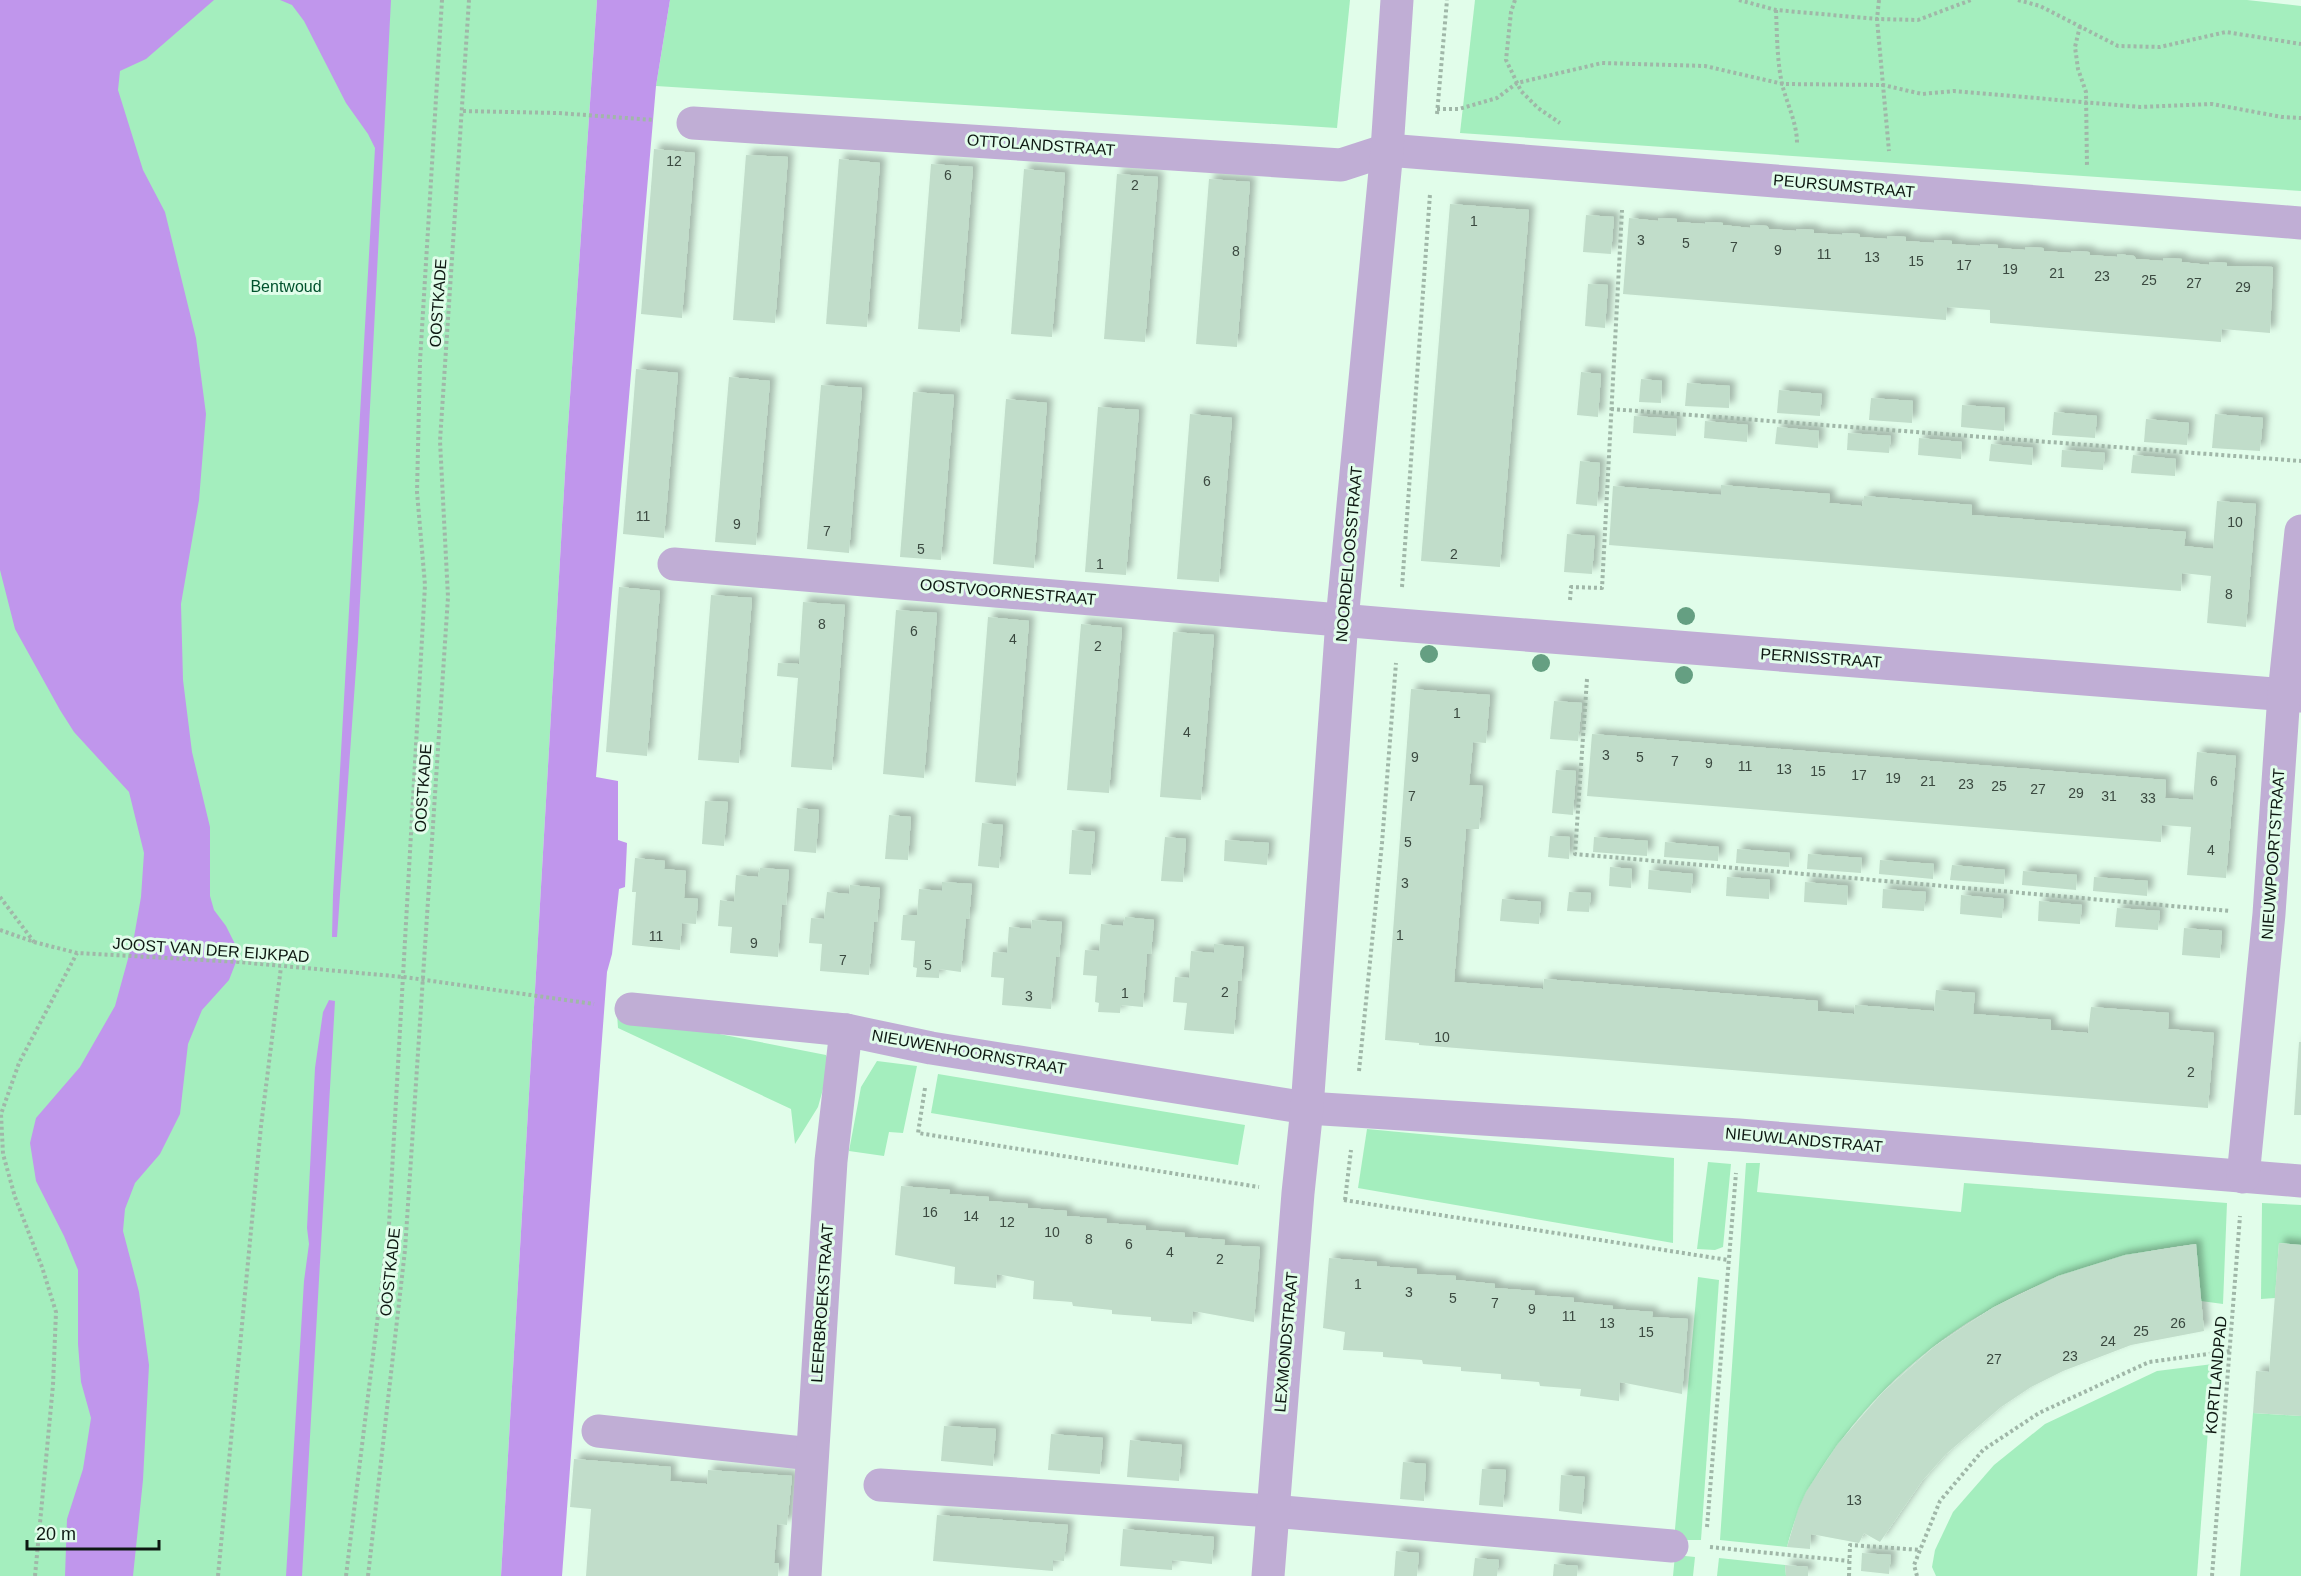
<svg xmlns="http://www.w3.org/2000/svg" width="2301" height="1576" font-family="Helvetica,sans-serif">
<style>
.green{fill:#a4eebe}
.water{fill:#c096ec}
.building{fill:#c1ddca;filter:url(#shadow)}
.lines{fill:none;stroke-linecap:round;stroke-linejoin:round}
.path{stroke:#a0b7a8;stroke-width:4;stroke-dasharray:3 3;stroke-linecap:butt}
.minor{stroke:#c0aed5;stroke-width:33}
.tree{fill:#659f82}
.labels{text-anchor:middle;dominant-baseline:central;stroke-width:6;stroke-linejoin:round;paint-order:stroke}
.number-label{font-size:14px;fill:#3b4940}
.street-label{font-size:16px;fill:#0e1812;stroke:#e1fdea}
.park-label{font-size:16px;fill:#00522d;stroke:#e1fdea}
</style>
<defs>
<filter id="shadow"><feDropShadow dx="5.5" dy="-5.5" stdDeviation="3" flood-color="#0004"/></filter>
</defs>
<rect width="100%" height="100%" fill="#e1fdea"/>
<g class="green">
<polygon points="0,0 597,0 566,456 501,1576 0,1576"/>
<polygon points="670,0 1350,0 1337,128 656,86"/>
<polygon points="1475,0 2247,0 2301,6 2301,191 1460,133"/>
<polygon points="617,1014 826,1055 830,1064 818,1107 795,1144 791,1109 618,1028"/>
<polygon points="877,1061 917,1066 903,1133 889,1132 884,1156 849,1151 861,1087"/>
<polygon points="938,1074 1245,1125 1238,1165 931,1113"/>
<polygon points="1367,1129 1674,1158 1673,1243 1358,1188"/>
<polygon points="1708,1162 1731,1164 1723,1247 1715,1250 1697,1249"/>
<path d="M1746,1163H1760L1757,1192L1961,1212L1964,1183L2227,1203L2223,1304L2201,1301L2196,1244C2056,1260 1929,1324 1843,1438C1817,1472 1797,1505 1787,1547L1720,1540Z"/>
<polygon points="2262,1203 2301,1205 2301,1245 2279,1243 2275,1298 2261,1299"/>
<polygon points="1698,1277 1719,1280 1701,1540 1674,1540"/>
<polygon points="2213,1364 2197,1576 1936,1576 1932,1567 1935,1550 1953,1512 1994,1465 2045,1424 2157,1371"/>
<polygon points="2253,1413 2301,1416 2301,1576 2240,1576"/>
<polygon points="1675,1555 1695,1557 1693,1576 1673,1576"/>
<polygon points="1719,1558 1785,1565 1786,1576 1717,1576"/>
</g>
<g class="water">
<polygon points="0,0 214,0 146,59 120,71 118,90 143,170 165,212 196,338 206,414 199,500 181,604 183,680 192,752 210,827 210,896 214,910 226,926 235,944 236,962 229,980 202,1010 188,1044 180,1114 160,1154 135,1183 125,1209 123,1231 139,1292 149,1365 143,1480 133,1576 65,1576 67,1519 83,1469 91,1418 81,1382 78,1344 78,1270 64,1236 36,1181 30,1143 36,1118 80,1067 115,1006 134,937 141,897 144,853 129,792 74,732 60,710 15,629 0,570"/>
<polygon points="280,0 391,0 358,640 337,937 332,937 333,895 375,148 368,134 346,103 304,21 292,5"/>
<polygon points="597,0 670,0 656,86 596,777 618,781 618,840 627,843 625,887 619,889 612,954 607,972 562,1576 501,1576 566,456"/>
<polygon points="329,1000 335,1001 302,1576 286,1576 304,1281 309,1244 307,1228 315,1068 323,1012"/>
</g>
<g class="building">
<polygon points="654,149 695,153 682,318 641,314"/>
<polygon points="746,155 788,157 775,323 733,320"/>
<polygon points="839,159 880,163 867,327 826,324"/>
<polygon points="931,164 973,167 960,332 918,329"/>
<polygon points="1024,169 1065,173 1052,337 1011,334"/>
<polygon points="1117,174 1158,177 1145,342 1104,339"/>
<polygon points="1209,179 1250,182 1237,347 1196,344"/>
<polygon points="1450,204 1529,210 1500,567 1421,561"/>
<polygon points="1586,215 1614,217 1611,254 1583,252"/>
<polygon points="1629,218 1658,221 1659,218 1677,219 1677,222 1705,224 1705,222 1723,223 1723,225 1750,228 1751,225 1767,226 1769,229 1796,231 1796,229 1814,230 1814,233 1842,235 1842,233 1859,234 1860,237 1887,239 1888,236 1906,237 1906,241 1934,243 1934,240 1952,241 1952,244 1980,246 1980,244 1998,245 1998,248 2025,250 2025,247 2043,248 2044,251 2071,253 2071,251 2089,252 2090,255 2117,257 2118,254 2134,256 2136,259 2163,261 2163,258 2182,259 2181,262 2209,265 2209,262 2227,263 2227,266 2273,267 2270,333 2222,329 2221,342 1990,323 1990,310 1947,307 1946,320 1623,294"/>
<polygon points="1588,284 1608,285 1605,328 1585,326"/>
<polygon points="636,369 678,373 664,538 623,534"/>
<polygon points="1581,372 1601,374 1598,417 1577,415"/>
<polygon points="729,377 770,381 756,545 715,542"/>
<polygon points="1641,379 1662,381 1661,403 1639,402"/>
<polygon points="1687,383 1730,386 1729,408 1685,406"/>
<polygon points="821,385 862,388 849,553 807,549"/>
<polygon points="1779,390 1822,394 1820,416 1777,413"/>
<polygon points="913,392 954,395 941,560 900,557"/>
<polygon points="1871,398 1913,401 1912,423 1869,420"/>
<polygon points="1006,399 1047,403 1034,568 993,564"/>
<polygon points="1962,405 2005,408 2004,431 1961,427"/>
<polygon points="1098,407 1139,410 1126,575 1085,572"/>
<polygon points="2054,412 2097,416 2095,438 2052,435"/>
<polygon points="1190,414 1232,418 1219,582 1177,579"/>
<polygon points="2215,414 2263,418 2260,451 2212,448"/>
<polygon points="1634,416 1677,419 1676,436 1633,433"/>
<polygon points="2146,419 2189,423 2187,445 2144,442"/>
<polygon points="1705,421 1748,425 1747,442 1704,438"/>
<polygon points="1777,427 1819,431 1818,448 1775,444"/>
<polygon points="1848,433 1891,436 1889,453 1847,450"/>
<polygon points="1919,438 1962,442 1961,459 1918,455"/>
<polygon points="1991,444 2033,448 2032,465 1989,461"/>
<polygon points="2062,450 2105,453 2103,470 2061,467"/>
<polygon points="2133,455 2176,459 2175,476 2131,473"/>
<polygon points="1580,461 1600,463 1597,506 1576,504"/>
<polygon points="1721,485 1830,494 1829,503 1862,506 1864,496 1972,505 1972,515 2186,532 2184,546 2213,549 2217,501 2256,504 2246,627 2207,623 2211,576 2182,573 2181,591 1609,545 1613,486 1721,495"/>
<polygon points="1567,534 1595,536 1592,574 1564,572"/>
<polygon points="619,587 660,591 647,756 606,752"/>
<polygon points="711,595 752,598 739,763 698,760"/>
<polygon points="803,602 845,605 832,770 791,767 798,678 777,676 778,663 799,664"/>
<polygon points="896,610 937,613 924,778 883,774"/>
<polygon points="988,617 1029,621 1016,786 975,782"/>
<polygon points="1081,624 1122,628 1109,793 1067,790"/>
<polygon points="1173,632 1214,635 1201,800 1160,797"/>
<polygon points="1411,689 1490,695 1486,743 1473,742 1469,785 1483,786 1479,829 1466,829 1454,982 1543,989 1544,979 1584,982 1818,1001 1818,1011 1854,1014 1855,1005 1934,1011 1936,990 1975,993 1973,1014 2051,1020 2051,1030 2088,1033 2091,1007 2169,1013 2168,1029 2214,1033 2208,1108 1419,1045 1419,1043 1385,1040"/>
<polygon points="1554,701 1582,703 1578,741 1550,739"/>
<polygon points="1592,734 2166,780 2165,798 2193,800 2197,752 2236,756 2226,878 2187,875 2191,827 2162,825 2161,842 1587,796"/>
<polygon points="1556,770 1576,771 1573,815 1552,813"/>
<polygon points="705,801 728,802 724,846 702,844"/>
<polygon points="797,808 819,810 816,853 794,851"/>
<polygon points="889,815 911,817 908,860 885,859"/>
<polygon points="982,823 1003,825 999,868 978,866"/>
<polygon points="1072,830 1095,832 1091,875 1069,874"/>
<polygon points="1550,836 1570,837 1569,859 1548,857"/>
<polygon points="1165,837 1186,839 1183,882 1161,881"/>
<polygon points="1594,837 1648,841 1647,856 1593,852"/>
<polygon points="1225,840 1269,843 1267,865 1224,861"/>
<polygon points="1665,842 1719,847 1718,861 1664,857"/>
<polygon points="1737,849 1790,853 1789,867 1736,863"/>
<polygon points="1808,854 1862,858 1861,873 1807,869"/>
<polygon points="635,858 665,861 664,869 686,871 684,898 698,899 696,924 682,923 680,950 632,945 636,892 632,892"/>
<polygon points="1880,860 1934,864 1933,879 1879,874"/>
<polygon points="1952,865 2005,870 2004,884 1950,880"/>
<polygon points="1610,867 1632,869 1631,888 1609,886"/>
<polygon points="760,868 789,870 786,905 782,904 778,957 730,953 732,927 718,926 720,900 734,902 736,875 758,877"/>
<polygon points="1649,870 1693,874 1691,893 1648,889"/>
<polygon points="2023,871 2077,875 2076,890 2022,885"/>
<polygon points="1727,877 1770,880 1769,899 1726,896"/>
<polygon points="2094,877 2148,881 2147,896 2093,891"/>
<polygon points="942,882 972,884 969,919 966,918 961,972 939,969 939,978 916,977 917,968 913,967 915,941 901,940 903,915 917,915 919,889 942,891"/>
<polygon points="1805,882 1848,886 1847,905 1804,902"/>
<polygon points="850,885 880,888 877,922 874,922 869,975 820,971 822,944 809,943 811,918 824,919 827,892 849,894"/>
<polygon points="1883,889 1926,892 1924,911 1882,908"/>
<polygon points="1569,892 1591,893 1589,912 1567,911"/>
<polygon points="1961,895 2004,899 2002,918 1960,914"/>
<polygon points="1502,899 1541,902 1539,924 1500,921"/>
<polygon points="2039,901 2082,905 2080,924 2038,921"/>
<polygon points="2117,908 2160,911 2158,930 2115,927"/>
<polygon points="1125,917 1154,920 1151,954 1147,954 1143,1007 1121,1005 1120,1013 1098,1012 1099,1003 1095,1002 1097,976 1083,975 1085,950 1099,951 1101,924 1123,926"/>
<polygon points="1032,920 1062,922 1059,957 1056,956 1051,1009 1002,1005 1004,978 991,977 993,952 1007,953 1009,927 1031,929"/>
<polygon points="2184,928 2222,931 2220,958 2182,955"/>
<polygon points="1214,944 1244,947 1241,981 1238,981 1234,1034 1184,1030 1187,1003 1173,1002 1175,977 1189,978 1191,951 1214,953"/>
<polygon points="2299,1042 2301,1042 2301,1115 2294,1115"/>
<polygon points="901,1186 950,1190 949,1194 989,1197 989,1201 1028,1204 1028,1208 1067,1211 1067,1216 1107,1219 1106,1223 1146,1226 1146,1230 1185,1233 1185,1237 1225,1240 1224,1245 1260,1247 1254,1322 1193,1311 1192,1324 1151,1321 1151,1317 1112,1314 1112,1310 1073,1306 1072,1302 1033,1299 1034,1281 997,1274 996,1288 954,1284 955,1267 895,1255"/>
<polygon points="2279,1243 2301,1245 2301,1416 2253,1413 2256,1371 2269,1372"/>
<polygon points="2196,1244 2204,1331 2131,1345 2063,1371 2031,1387 2001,1407 1946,1454 1922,1481 1880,1542 1864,1533 1859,1543 1811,1534 1810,1549 1787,1547 1798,1510 1806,1492 1837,1445 1883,1392 1935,1346 1994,1307 2058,1276 2125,1255"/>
<polygon points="1329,1258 1377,1262 1377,1266 1417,1269 1417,1274 1456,1276 1456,1280 1495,1284 1495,1288 1535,1291 1534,1295 1574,1298 1574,1302 1613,1306 1613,1309 1653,1312 1652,1317 1688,1319 1682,1394 1620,1382 1619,1401 1580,1396 1581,1389 1540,1386 1539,1382 1501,1379 1501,1374 1461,1371 1461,1367 1423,1364 1422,1360 1383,1357 1383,1352 1343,1350 1345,1332 1323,1328"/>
<polygon points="944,1426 996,1429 993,1466 941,1461"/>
<polygon points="1051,1434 1103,1438 1100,1474 1048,1470"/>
<polygon points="1130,1440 1182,1445 1179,1481 1127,1477"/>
<polygon points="574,1459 671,1467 670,1481 707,1484 708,1470 792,1476 787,1525 777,1524 774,1563 779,1563 778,1576 586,1576 591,1509 570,1507"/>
<polygon points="1403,1462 1426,1464 1424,1501 1400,1499"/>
<polygon points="1482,1469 1506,1470 1503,1507 1479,1505"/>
<polygon points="1561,1475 1585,1477 1582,1514 1559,1511"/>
<polygon points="937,1515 1068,1525 1064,1561 1053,1560 1053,1571 933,1561"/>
<polygon points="1123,1529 1214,1537 1212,1564 1172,1560 1172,1570 1120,1566"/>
<polygon points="1396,1551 1419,1553 1417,1576 1394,1576"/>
<polygon points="1862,1553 1891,1555 1889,1574 1861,1571"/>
<polygon points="1475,1558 1499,1560 1497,1576 1473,1576"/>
<polygon points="1554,1564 1578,1566 1577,1576 1553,1576"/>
<polygon points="1785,1565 1808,1567 1808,1576 1786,1576"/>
</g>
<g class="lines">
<g class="path">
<polyline points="1515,0 1511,12 1506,60 1521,91 1538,108 1560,123"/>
<polyline points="1739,0 1776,10 1877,19 1918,20 1971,0"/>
<polyline points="1879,0 1877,19 1889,151"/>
<polyline points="2018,0 2040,6 2118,46 2160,47 2226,32 2301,44"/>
<path d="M1776,10C1777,35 1777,60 1782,84C1787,104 1797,123 1797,143"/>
<polyline points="2080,26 2075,47 2078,69 2086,92 2087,167"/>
<polyline points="1437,109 1459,109 1497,98 1517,83 1602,63 1705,66 1783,84 1883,85 1922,94 1954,91 2140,107 2212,104 2282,117 2301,118"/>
<polyline points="463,111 558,113 654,120"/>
<polyline points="1437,114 1447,0"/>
<polyline points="1611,409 2301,461"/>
<polyline points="1402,587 1430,194"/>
<polyline points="1570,600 1571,587 1602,588 1622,210"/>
<polyline points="1587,679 1575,854 2230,911"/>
<polyline points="0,897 34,942"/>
<polyline points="0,930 34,942 77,953 239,962 404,977 594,1004"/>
<polyline points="1359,1071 1382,843 1396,663"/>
<polyline points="925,1088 918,1133 1259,1187"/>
<polyline points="1344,1200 1728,1260"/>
<polyline points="1345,1200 1351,1150"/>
<polyline points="1707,1527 1736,1173"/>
<polyline points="1710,1547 1849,1561"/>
<polyline points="35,1576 53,1385 56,1312 42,1267 15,1197 3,1154 1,1114 19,1063 77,953"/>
<polyline points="218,1576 261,1126 281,967"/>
<polyline points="346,1576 389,1225 425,585 417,492 420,361 442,0"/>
<polyline points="368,1576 405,1250 448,597 440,441 469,0"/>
<polyline points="1849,1576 1850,1545 1921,1550"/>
<polyline points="1917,1576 1914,1565 1940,1501 1983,1450 2039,1413 2149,1362 2230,1351"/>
<polyline points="2212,1576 2240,1216"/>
</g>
<g class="minor">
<polyline points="693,123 1341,165 1387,150 2301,223"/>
<polyline points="674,564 1399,625 2301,696"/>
<polyline points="631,1009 846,1030 931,1048 1307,1108 1739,1135 2301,1181"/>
<polyline points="2243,1177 2269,914 2284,694 2301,531"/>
<polyline points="598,1431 812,1454"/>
<polyline points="880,1485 1272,1511 1672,1546"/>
<polyline points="805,1576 831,1161 846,1030"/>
<polyline points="1268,1576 1298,1193 1307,1108 1342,620 1387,150 1397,0"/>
</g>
</g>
<g class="tree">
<circle cx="1686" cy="616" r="9"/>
<circle cx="1429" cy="654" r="9"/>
<circle cx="1541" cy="663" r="9"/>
<circle cx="1684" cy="675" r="9"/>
</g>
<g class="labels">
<g class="number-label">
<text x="674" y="161">12</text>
<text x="948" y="175">6</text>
<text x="1135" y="185">2</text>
<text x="1474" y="221">1</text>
<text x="1641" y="240">3</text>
<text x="1686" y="243">5</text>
<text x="1734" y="247">7</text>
<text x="1778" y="250">9</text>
<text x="1236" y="251">8</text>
<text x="1824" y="254">11</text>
<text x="1872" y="257">13</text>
<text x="1916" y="261">15</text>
<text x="1964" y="265">17</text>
<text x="2010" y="269">19</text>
<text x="2057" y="273">21</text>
<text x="2102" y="276">23</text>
<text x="2149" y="280">25</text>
<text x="2194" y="283">27</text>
<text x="2243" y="287">29</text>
<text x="1207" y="481">6</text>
<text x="643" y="516">11</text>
<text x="2235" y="522">10</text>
<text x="737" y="524">9</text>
<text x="827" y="531">7</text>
<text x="921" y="549">5</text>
<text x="1454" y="554">2</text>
<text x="1100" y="564">1</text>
<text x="2229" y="594">8</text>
<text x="822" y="624">8</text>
<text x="914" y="631">6</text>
<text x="1013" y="639">4</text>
<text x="1098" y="646">2</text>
<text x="1457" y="713">1</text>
<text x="1187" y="732">4</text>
<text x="1606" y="755">3</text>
<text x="1415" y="757">9</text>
<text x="1640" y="757">5</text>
<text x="1675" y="761">7</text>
<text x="1709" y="763">9</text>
<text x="1745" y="766">11</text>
<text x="1784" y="769">13</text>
<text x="1818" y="771">15</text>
<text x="1859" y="775">17</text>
<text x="1893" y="778">19</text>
<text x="1928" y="781">21</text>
<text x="2214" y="781">6</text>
<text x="1966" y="784">23</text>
<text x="1999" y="786">25</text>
<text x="2038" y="789">27</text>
<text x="2076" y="793">29</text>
<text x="1412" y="796">7</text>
<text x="2109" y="796">31</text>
<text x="2148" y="798">33</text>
<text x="1408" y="842">5</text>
<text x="2211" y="850">4</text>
<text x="1405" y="883">3</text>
<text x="1400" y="935">1</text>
<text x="656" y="936">11</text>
<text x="754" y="943">9</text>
<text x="843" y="960">7</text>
<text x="928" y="965">5</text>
<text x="1225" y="992">2</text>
<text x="1125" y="993">1</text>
<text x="1029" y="996">3</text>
<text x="1442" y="1037">10</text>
<text x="2191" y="1072">2</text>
<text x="930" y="1212">16</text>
<text x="971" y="1216">14</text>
<text x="1007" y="1222">12</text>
<text x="1052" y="1232">10</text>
<text x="1089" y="1239">8</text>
<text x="1129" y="1244">6</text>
<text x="1170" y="1252">4</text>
<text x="1220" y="1259">2</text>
<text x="1358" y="1284">1</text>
<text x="1409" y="1292">3</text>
<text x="1453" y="1298">5</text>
<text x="1495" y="1303">7</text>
<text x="1532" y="1309">9</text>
<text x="1569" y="1316">11</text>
<text x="1607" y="1323">13</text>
<text x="2178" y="1323">26</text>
<text x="2141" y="1331">25</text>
<text x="1646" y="1332">15</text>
<text x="2108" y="1341">24</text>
<text x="2070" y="1356">23</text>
<text x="1994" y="1359">27</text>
<text x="1854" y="1500">13</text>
</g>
<g class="street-label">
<text transform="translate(1041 145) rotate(4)">OTTOLANDSTRAAT</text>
<text transform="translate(1844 186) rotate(5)">PEURSUMSTRAAT</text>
<text transform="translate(438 303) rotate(-86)">OOSTKADE</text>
<text transform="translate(1349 554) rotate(-85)">NOORDELOOSSTRAAT</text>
<text transform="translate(1008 592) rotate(5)">OOSTVOORNESTRAAT</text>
<text transform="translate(1821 658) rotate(4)">PERNISSTRAAT</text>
<text transform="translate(423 788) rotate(-86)">OOSTKADE</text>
<text transform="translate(2273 854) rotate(-86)">NIEUWPOORTSTRAAT</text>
<text transform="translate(211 950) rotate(4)">JOOST VAN DER EIJKPAD</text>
<text transform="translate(969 1052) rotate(10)">NIEUWENHOORNSTRAAT</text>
<text transform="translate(1804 1140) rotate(5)">NIEUWLANDSTRAAT</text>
<text transform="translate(390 1272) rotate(-84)">OOSTKADE</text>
<text transform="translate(822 1303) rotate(-86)">LEERBROEKSTRAAT</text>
<text transform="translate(1286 1342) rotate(-85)">LEXMONDSTRAAT</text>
<text transform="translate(2216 1375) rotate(-85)">KORTLANDPAD</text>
</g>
<g class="park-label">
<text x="286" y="286">Bentwoud</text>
</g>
</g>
<path d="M27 1540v9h132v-9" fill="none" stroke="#0e1812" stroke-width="3"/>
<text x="36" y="1540" font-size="18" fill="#0e1812" stroke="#e1fdea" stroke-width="4.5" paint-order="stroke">20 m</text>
</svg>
